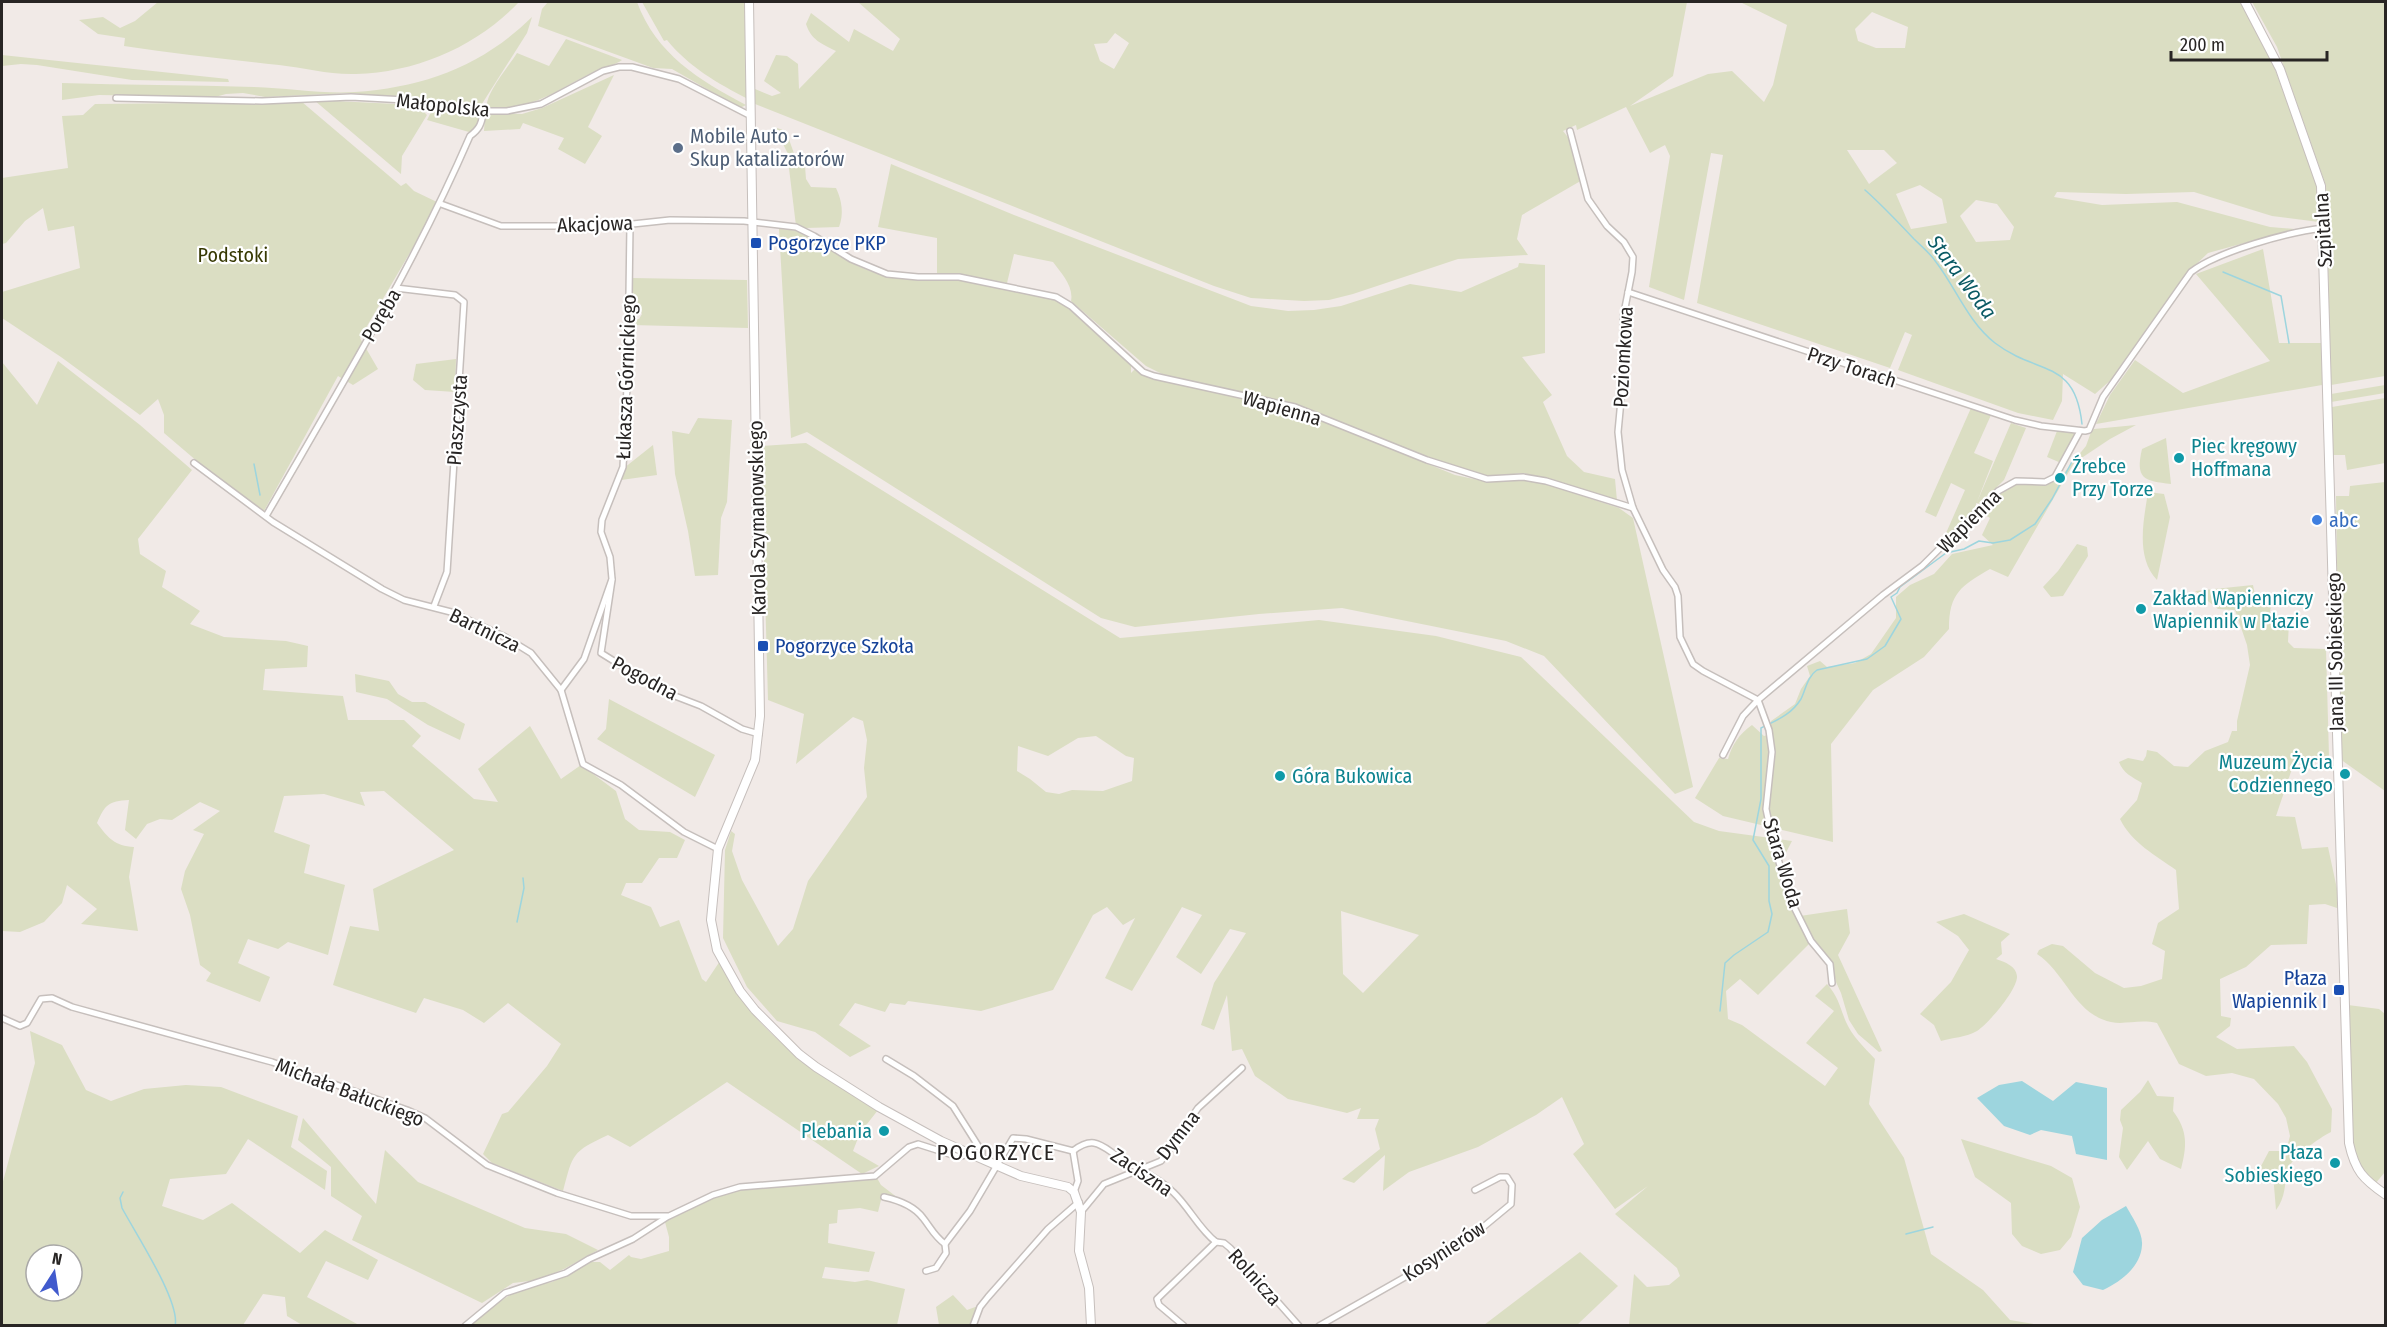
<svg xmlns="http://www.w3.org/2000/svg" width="2387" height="1327" font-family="'Fira Sans Condensed',sans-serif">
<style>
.green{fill:#dbdec3;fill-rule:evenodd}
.water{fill:#9dd5de}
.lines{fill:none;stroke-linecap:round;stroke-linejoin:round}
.stream{stroke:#9dd5de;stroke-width:1.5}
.street-casing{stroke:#c6bfbc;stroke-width:8}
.secondary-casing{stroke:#c6bfbc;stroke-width:10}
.street{stroke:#fff;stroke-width:5}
.secondary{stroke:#fff;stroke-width:8}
.service-dot{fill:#5c6f8a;stroke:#fff;stroke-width:2}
.transit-dot{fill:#1a4fb4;stroke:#fff;stroke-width:2}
.culture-dot{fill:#0f9aa8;stroke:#fff;stroke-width:2}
.shop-dot{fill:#3f7fe0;stroke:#fff;stroke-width:2}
.labels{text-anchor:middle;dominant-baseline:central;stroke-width:4.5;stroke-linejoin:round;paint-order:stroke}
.street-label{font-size:20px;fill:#282524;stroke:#fff}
.service-label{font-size:20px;fill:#4e5e75;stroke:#fff;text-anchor:start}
.transit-label{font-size:20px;fill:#164399;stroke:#fff;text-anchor:start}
.park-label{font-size:20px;fill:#373903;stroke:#fff}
.culture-label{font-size:20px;fill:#0d838f;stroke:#fff;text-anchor:start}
.shop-label{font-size:20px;fill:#366cbe;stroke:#fff;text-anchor:start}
.water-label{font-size:21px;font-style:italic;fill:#0a5a64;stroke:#fff}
.quarter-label{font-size:22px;letter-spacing:1.5px;fill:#282524;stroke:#fff}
</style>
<rect width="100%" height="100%" fill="#f1eae7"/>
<g class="green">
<path d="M158,2H519C477,46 418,72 356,74C330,75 305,68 279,65C227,59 176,54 124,46L125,38L98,34L79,20L103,17L120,28L135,21Z"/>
<path d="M548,2H637C656,54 699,80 746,105L740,108L672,69L653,68L538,26L542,9Z"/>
<path d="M642,2H746L748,99C717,83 689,67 667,40L664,41Z"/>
<path d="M858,2H1687L1673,76L1630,106L1708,74L1732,71L1764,102L1773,85L1787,25L1740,2H2242L2269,53L2318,187L2319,222L2272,216L2194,192L2126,194L2057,192L2054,197L2102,205L2177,202L2270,227L2295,229L2208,253L2186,274L2112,379L2095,394L2063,374L2062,401L2053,420L2018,413L1898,370L1912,335L1905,332L1890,368L1697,303L1723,155L1711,153L1684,300L1649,287L1670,156L1665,145L1650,153L1626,107L1577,130L1576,125L1563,131L1571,141L1584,179L1522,215L1517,239L1528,255L1458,259L1353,294L1329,300L1304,301L1251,298L1214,286L755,104V89L772,96L781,93L764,81L776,55L787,56L798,64L799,89L836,51C822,44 811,40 806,24L811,13L849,42L854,29L893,51L900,39ZM1872,12L1908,27L1905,48H1876L1858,41L1855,29ZM1115,33L1129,43L1114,69L1100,61L1094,44L1107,43ZM1847,150H1884L1897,163L1869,184ZM1920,185L1942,199L1947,223L1911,229L1896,194ZM1976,200L1997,204L2014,227L2010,240L1976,242L1960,216Z"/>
<polygon points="2252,2 2385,2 2385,376 2331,385 2326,186 2277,47"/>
<path d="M532,17L527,33L480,107L350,93L265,97L243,93L226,94L215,97L99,95L62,100V83C126,85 190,85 254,87C287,88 322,94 355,92C424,87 482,66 532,17Z"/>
<path d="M566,39L622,60C615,65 608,66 600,69C559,87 535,112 487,107C485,94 509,66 517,53L549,66Z"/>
<polygon points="2,55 228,79 229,82 132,80 37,65 21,64 2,66"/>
<polygon points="614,75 588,127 602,136 585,164 558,149 564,138 523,123 520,129 484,131 485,115 488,113 522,114 542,108"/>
<polygon points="314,100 417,105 427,115 402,156 401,174"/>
<polygon points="302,102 401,186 406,183 414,191 439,203 360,338 378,369 353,385 338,376 264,511 198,462 164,433 164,415 158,399 140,415 61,357 2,318 2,292 80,268 74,226 48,231 43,208 25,221 6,243 2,244 2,178 68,168 62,116 83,115 95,104"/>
<polygon points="433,108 479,112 482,114 480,122 472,132 469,132 427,120"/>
<path d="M777,128L786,131L796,159L805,166L806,179L811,187L836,188C842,200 844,215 839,227L806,228L796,226L787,152L776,130Z"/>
<path d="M891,164L1014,215L1251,306L1288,311L1314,310L1341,306L1410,284L1461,292L1518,267L1519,263L1545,265V353L1522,357L1552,395L1543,402L1567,456L1584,472L1615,479L1617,501L1550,479L1523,473L1489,477L1457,469L1297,405L1164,375L1146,366L1071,301C1074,286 1061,273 1053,262L1014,254L1007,283L959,274L937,273V238L878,227Z"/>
<path d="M779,229C817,229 832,256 865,269C899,283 926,275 961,280C992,284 1024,293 1056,300L1070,307L1131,364V373L1135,369L1142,373L1294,409L1455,475L1488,482L1524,480L1546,484L1619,508L1633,518L1693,787L1675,794L1544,656L1506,641L1342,608L1259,614L1135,627L1101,618L807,432L791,438Z"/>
<polygon points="2263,249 2279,343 2323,343 2322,385 2096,424 2110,395 2135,360 2183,393 2270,361 2196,274"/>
<polygon points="632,278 747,280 748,328 632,325 632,319 639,319 642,314 639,309 632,308"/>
<polygon points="456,359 455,392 425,390 413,380 416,364"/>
<path d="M58,361L140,425L192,470L138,539L140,554L166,571L162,587L200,611L190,624L224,637L286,641L308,646L307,667L265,669L263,690L343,696L348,720H404L421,736L412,746L474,799L498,802L478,769L530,726L561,779L581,765L616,791L625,819L639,830L670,832L685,840L677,858H659L642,883H626L621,895L651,907L660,927L679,920L702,979L706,982L720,961C731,979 741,999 754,1015C787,1055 837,1082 878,1110L860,1133L853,1151L879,1166L862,1174L727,1082L630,1147L608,1135C572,1152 573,1153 563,1191L492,1163L483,1154L502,1114L508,1112L547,1066L561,1044L508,1003L484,1023L463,1010L424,998L416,1013L333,985L350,926L379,931L373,889L454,850L384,791L360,792L365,806L324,794L284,796L274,832L310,845L304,873L345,885L328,955L288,942L278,949L248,939L238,963L270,977L260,1002L206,981L211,973L200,965L190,915L181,889L185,871L204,834L193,830L220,811L200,802L172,820L160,819L147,824L136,839L125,830L129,800C108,801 105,805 97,823C108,838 115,846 134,847L129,877L138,931L81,924L97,909L67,885L62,903L44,922L20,932L2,931V362L37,405Z"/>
<polygon points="2385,385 2385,393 2331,402 2331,394"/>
<polygon points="2385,398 2385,463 2347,470 2345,455 2333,455 2332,407"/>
<polygon points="1971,408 1991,415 1974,453 1993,461 1977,502 2011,423 2026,428 2004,480 1980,504 1976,503 1976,509 1939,549 1965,490 1951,483 1936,517 1925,512"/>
<polygon points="698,418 732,420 727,502 721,518 718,575 695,576 688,531 675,474 672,431 689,434"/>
<path d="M2136,425L2110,439L2074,463L2008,577L1990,569C1961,586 1949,593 1949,629L1924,657L1873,690L1831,744L1833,842L1723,816L1695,798L1719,758L1728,759C1732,745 1739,734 1752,725L1764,736L1771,734V721L1795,704L1801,689L1810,676L1807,666L1820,661L1827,667L1855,663L1871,654L1896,618V597L1910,585L1934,574L1952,554L1993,545L1982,535L1990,518L1980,512C1989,503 1997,490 2009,485C2030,476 2035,494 2060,474L2055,484L2086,446L2091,432L2094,429Z"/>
<polygon points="2057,431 2076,433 2061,463 2047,457"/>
<path d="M2166,438L2171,484C2144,481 2135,479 2142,449Z"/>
<path d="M806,443L1120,638L1319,620L1436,636L1521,657L1694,822L1719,831L1792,841L1778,868L1810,943L1758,995L1740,979L1726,991L1728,1019L1742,1025L1825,1086L1838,1068L1806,1043L1834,1011L1815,996L1827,984C1839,998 1839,1005 1846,1022C1852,1036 1864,1047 1875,1059L1869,1104L1904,1158L1931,1254L1983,1290L2010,1320L2040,1325H1629L1634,1274L1647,1287L1669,1285L1680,1276L1677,1268L1615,1214L1648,1186L1615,1209L1573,1154L1584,1144L1562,1097L1536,1115L1478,1147L1409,1172L1383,1191L1385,1155L1354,1183L1342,1179L1380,1149L1375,1129L1379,1119H1357L1361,1108L1347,1113L1288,1099L1255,1076L1242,1049L1232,1051L1227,995L1214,1030L1201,1025L1214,983L1246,933L1230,929L1201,974L1176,957L1202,915L1182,907L1132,991L1105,978L1135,918L1123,925L1107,907L1093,915L1053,990L981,1011L908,1001L905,1005L890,1003L885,1012L855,1003L839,1025L871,1046L850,1057L815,1032L777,1021L747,987L723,938L725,850L731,831L735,834L732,851L742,880L778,946L793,929L808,881L867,797L864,768L867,740L863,721L853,717L796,764L804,714L768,700L761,446ZM1096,736L1126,756L1134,758L1132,781L1103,791L1072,790L1059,794L1046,792L1030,779L1017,771L1018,746L1048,756L1078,738ZM1341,911L1419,935L1363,993L1343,974Z"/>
<polygon points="653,445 657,475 621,480 624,468"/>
<polygon points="2385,482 2385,791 2340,759 2336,496 2349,496 2350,486"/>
<path d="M2148,492L2164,494L2170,517L2157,580C2135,557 2144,519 2148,492Z"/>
<polygon points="2077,544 2087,547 2088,556 2063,596 2051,597 2043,587 2058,571"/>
<path d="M2253,585L2255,595L2261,605L2271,606L2270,612L2277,620L2289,622L2288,642L2294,648L2326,649L2329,756L2296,757L2276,816L2295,817L2302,849L2328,847L2337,889V908L2325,904L2309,905L2307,944L2271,945L2246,967L2220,979L2221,1016L2231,1018L2230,1026L2216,1037L2237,1049L2294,1046L2307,1062L2332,1109L2331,1132C2319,1138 2292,1157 2288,1169C2284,1185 2286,1197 2276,1210L2273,1174L2260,1168L2269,1151H2286L2290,1136L2286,1118L2278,1104L2254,1079L2232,1073L2206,1076L2179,1064L2157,1023C2139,1019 2125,1025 2111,1022C2074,1014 2066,973 2037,954L2039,950L2052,944L2063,946L2095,973L2124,988L2141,986L2162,979L2165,951L2152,944L2158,923L2179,909L2176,870C2156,856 2131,842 2120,819L2137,800L2142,783C2132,777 2123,773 2119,762L2128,758L2143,761L2146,756L2147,750L2157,752L2174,766L2188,767L2205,751L2228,742L2232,731H2237V721L2250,665L2247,645L2235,610L2218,609L2195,591Z"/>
<polygon points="355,674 389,681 398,694 412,702 425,702 465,724 460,740 428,725 387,699 356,692"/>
<polygon points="609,699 715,755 695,797 597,739 606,729"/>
<polygon points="1847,909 1850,933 1838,955 1882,1051 1879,1052 1858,1034 1849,1020 1841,993 1836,982 1832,963 1815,941 1800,916"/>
<path d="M1964,914L2010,934L2001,942L2002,954L1996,959C2005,962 2016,966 2017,976C2018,989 1988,1024 1977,1031C1967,1037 1951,1038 1941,1041L1934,1025L1920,1014L1951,982L1969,950L1958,936L1936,922Z"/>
<polygon points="2348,1005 2379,1009 2385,1014 2385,1172 2375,1184 2358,1165 2352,1141"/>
<path d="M30,1031L62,1045L86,1090L111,1101L144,1089L186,1085L221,1087L298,1116L291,1147L327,1171L325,1190L248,1139L226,1174L170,1179L162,1206L203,1220L232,1203L300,1253L325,1230L378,1260L368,1280L326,1261L307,1297L359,1325H302L287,1316L285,1297L263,1294L243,1325H2V1185L35,1063ZM36,1255H72V1291H36Z"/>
<path d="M2148,1080L2157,1096L2174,1097L2173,1111C2188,1131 2187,1146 2181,1169L2160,1159L2148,1141L2127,1170L2119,1157L2123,1128L2120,1120L2121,1110L2140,1092Z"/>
<polygon points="303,1118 376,1204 385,1150 418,1182 525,1228 566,1234 598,1250 564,1269 538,1280 513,1283 482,1303 352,1240 362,1216 331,1196 331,1167 298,1140"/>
<polygon points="1961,1139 2051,1166 2072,1178 2080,1207 2071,1237 2060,1250 2041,1254 2022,1246 2012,1234 2011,1203 1975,1177"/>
<polygon points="877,1178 881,1185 898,1198 882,1196 878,1212 860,1208 838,1210 837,1223 829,1224 828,1243 875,1252 869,1272 825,1267 822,1278 855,1282 867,1280 905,1289 897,1325 468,1326 487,1310 521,1288 552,1282 591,1262 600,1262 610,1270 629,1255 631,1257 641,1259 669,1251 669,1237 665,1222 713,1197 727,1192 753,1188"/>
<polygon points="1580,1252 1618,1286 1577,1325 1484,1325"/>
<polygon points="953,1295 967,1310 978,1306 971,1326 939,1325 936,1307"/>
</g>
<g class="water">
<polygon points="2022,1081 2053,1101 2076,1082 2107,1088 2107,1160 2076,1154 2072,1136 2041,1130 2030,1135 2004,1126 1977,1098 1999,1085"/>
<path d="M2126,1206C2132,1217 2143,1232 2142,1245C2141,1267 2120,1282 2103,1290L2083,1285L2073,1272L2082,1238L2102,1220Z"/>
</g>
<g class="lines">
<g class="stream">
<path d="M1865,190C1882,205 1898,222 1914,239C1921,246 1930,253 1936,262C1956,288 1968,322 1995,343C2038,376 2075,358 2082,424"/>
<polyline points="2327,226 2327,214"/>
<polyline points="2328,232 2328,265"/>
<polyline points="2223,272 2281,296 2289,343"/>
<polyline points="254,464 260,495"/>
<polyline points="517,922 524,888 523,878"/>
<path d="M1720,1011L1725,963L1734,955L1768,932L1772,914L1769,901V866L1753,840L1761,799V728C1777,720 1791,715 1801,699C1806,689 1807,677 1817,670L1867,659L1885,646L1901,619L1891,597L1897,593L1900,587L1946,553L1964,549L1979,541L1993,543L2010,540L2035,524L2052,499L2075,456"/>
<path d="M123,1192L120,1198L122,1208C134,1231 181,1302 175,1326"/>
<polyline points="1906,1234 1933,1227"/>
</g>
<defs>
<g id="street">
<polyline points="116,98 262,101 351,97 405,100 484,111 507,111 541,104 603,71 619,67 632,67 679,79 747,114 751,114"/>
<polyline points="1570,131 1588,199 1607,226 1624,242 1633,257 1632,272 1623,318 1624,368 1618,432 1622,470 1633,508 1663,570 1675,587 1678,596 1680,637 1693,664 1703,671 1758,700"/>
<polyline points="441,204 501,226 614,226 670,220 744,221 796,227 814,236 851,259 887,274 918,277 959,277 1056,297 1071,306 1143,372 1154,376 1295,407 1427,460 1487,479 1523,477 1546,481 1633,508"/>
<polyline points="396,288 455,295 464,302 447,572 434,606"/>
<path d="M1628,292L2015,420L2041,426L2085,431L2089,430L2103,397L2191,272C2218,251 2290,232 2323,228"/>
<polyline points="194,463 273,522 382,589 404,600 451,612 505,637 531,653 561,690 583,764 621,785 684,832 718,849"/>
<path d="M266,516C338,391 413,268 470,136C481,128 481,123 484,111"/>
<polyline points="612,580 601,653 662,691 701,706 742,729 759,734"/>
<polyline points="561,690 584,659 612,579 610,557 601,532 602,520 623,467 628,367 630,225"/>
<polyline points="1758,700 1769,730 1772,752 1766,809 1773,842 1790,899 1811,941 1830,964 1832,983"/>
<polyline points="1723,755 1743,716 1758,700 1883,595 1922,566 1998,491 2016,481 2045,482 2055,477 2080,431"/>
<polyline points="2,1018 20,1026 27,1023 41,999 52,998 72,1007 272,1062 407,1110 425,1118 487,1165 557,1193 631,1216 669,1216 713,1195 740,1187 875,1176 909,1147 918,1144 959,1157 965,1155 966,1152"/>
<polyline points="886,1059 914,1076 953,1106 982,1152 981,1159"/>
<path d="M1073,1151C1095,1134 1102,1147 1122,1159C1139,1170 1158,1177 1173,1192C1189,1207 1199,1229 1216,1242"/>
<polyline points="1073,1151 1078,1181 1074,1192"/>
<path d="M884,1197C898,1200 914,1206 923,1218C931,1228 934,1236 945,1244L970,1211L1013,1138L1026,1139L1073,1151"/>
<polyline points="1081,1212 1104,1184 1161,1161 1198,1108 1242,1068"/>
<polyline points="1216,1242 1224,1243 1230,1248 1299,1326"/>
<polyline points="926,1271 936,1268 946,1253 945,1244"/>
<polyline points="465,1326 505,1293 566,1273 589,1259 633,1239 667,1217"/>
<polyline points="973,1326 980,1307 988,1297 1048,1229 1079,1202"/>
<polyline points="1184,1326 1159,1305 1157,1299 1216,1242"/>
<polyline points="1319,1326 1428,1264 1482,1228 1511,1204 1512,1185 1507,1177 1500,1177 1475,1190"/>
</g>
<g id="secondary">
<polyline points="749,2 760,716 755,760 718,849 711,920 717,950 740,991 755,1010 799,1054 816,1067 879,1107 941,1141 1021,1176 1068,1187 1074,1192 1081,1212 1079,1251 1089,1288 1091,1326"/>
<path d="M2245,2L2280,69L2321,186L2349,1143C2355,1171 2363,1179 2386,1195"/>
</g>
</defs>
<use href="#street" class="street-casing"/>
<use href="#secondary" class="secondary-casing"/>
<use href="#street" class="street"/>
<use href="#secondary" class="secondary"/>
</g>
<circle class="service-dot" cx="678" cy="148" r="6"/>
<g class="transit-dot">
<rect x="750" y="237" width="12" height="12" rx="3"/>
<rect x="757" y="640" width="12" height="12" rx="3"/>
<rect x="2333" y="984" width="12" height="12" rx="3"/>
</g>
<g class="culture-dot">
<circle cx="2179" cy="458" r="6"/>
<circle cx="2060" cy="478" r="6"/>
<circle cx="2141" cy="609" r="6"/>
<circle cx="2345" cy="774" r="6"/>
<circle cx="1280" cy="776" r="6"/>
<circle cx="884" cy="1131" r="6"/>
<circle cx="2335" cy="1163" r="6"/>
</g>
<circle class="shop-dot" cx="2317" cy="520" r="6"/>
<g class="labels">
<g class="street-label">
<text transform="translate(443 105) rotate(6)">Małopolska</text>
<text transform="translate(595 224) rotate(-2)">Akacjowa</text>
<text transform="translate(2323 230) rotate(-93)">Szpitalna</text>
<text transform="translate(381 315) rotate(-60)">Poręba</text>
<text transform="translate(1623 357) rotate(-87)">Poziomkowa</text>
<text transform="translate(1852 367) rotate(18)">Przy Torach</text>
<text transform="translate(626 377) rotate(-88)">Łukasza Górnickiego</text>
<text transform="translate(1282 408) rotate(16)">Wapienna</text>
<text transform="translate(457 420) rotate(-86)">Piaszczysta</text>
<text transform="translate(757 518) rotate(-91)">Karola Szymanowskiego</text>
<text transform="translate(1969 521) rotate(-45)">Wapienna</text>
<text transform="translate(485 630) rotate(26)">Bartnicza</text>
<text transform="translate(2335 652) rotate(-91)">Jana III Sobieskiego</text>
<text transform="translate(645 678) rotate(28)">Pogodna</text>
<text transform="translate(1783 863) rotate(73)">Stara Woda</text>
<text transform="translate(350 1092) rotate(21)">Michała Bałuckiego</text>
<text transform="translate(1178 1135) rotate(-52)">Dymna</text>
<text transform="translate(1142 1172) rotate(34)">Zaciszna</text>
<text transform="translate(1444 1251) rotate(-33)">Kosynierów</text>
<text transform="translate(1255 1277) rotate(48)">Rolnicza</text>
</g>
<g class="service-label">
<text x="690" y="136">Mobile Auto -<tspan x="690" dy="23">Skup katalizatorów</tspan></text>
</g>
<g class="transit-label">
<text x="768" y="243">Pogorzyce PKP</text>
<text x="775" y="646">Pogorzyce Szkoła</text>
<text x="2327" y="978" text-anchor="end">Płaza<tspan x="2327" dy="23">Wapiennik I</tspan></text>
</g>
<g class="park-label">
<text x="233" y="255">Podstoki</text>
</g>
<g class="culture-label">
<text x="2191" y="446">Piec kręgowy<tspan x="2191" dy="23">Hoffmana</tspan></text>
<text x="2072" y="466">Źrebce<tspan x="2072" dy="23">Przy Torze</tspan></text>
<text x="2153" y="598">Zakład Wapienniczy<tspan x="2153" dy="23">Wapiennik w Płazie</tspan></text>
<text x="2333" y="762" text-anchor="end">Muzeum Życia<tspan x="2333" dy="23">Codziennego</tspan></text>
<text x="1292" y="776">Góra Bukowica</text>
<text x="872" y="1131" text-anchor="end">Plebania</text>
<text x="2323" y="1152" text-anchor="end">Płaza<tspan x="2323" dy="23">Sobieskiego</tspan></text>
</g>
<g class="shop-label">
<text x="2329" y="520">abc</text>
</g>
<g class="water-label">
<text transform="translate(1962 277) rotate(53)">Stara Woda</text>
</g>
<g class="quarter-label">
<text x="996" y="1152">POGORZYCE</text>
</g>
</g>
<rect width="2387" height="1327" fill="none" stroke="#282524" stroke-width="6"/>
<g transform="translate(54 1273) rotate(12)"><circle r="28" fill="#ffffff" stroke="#a9a8a7" stroke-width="1.5"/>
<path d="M0-4.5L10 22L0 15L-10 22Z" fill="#415acd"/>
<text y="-9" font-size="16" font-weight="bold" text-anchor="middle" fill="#282524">N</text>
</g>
<path d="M2171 51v9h156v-9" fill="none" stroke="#282524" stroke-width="3"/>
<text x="2180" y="51" font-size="18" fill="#282524" stroke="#ffffff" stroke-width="4.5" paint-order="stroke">200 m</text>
</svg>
